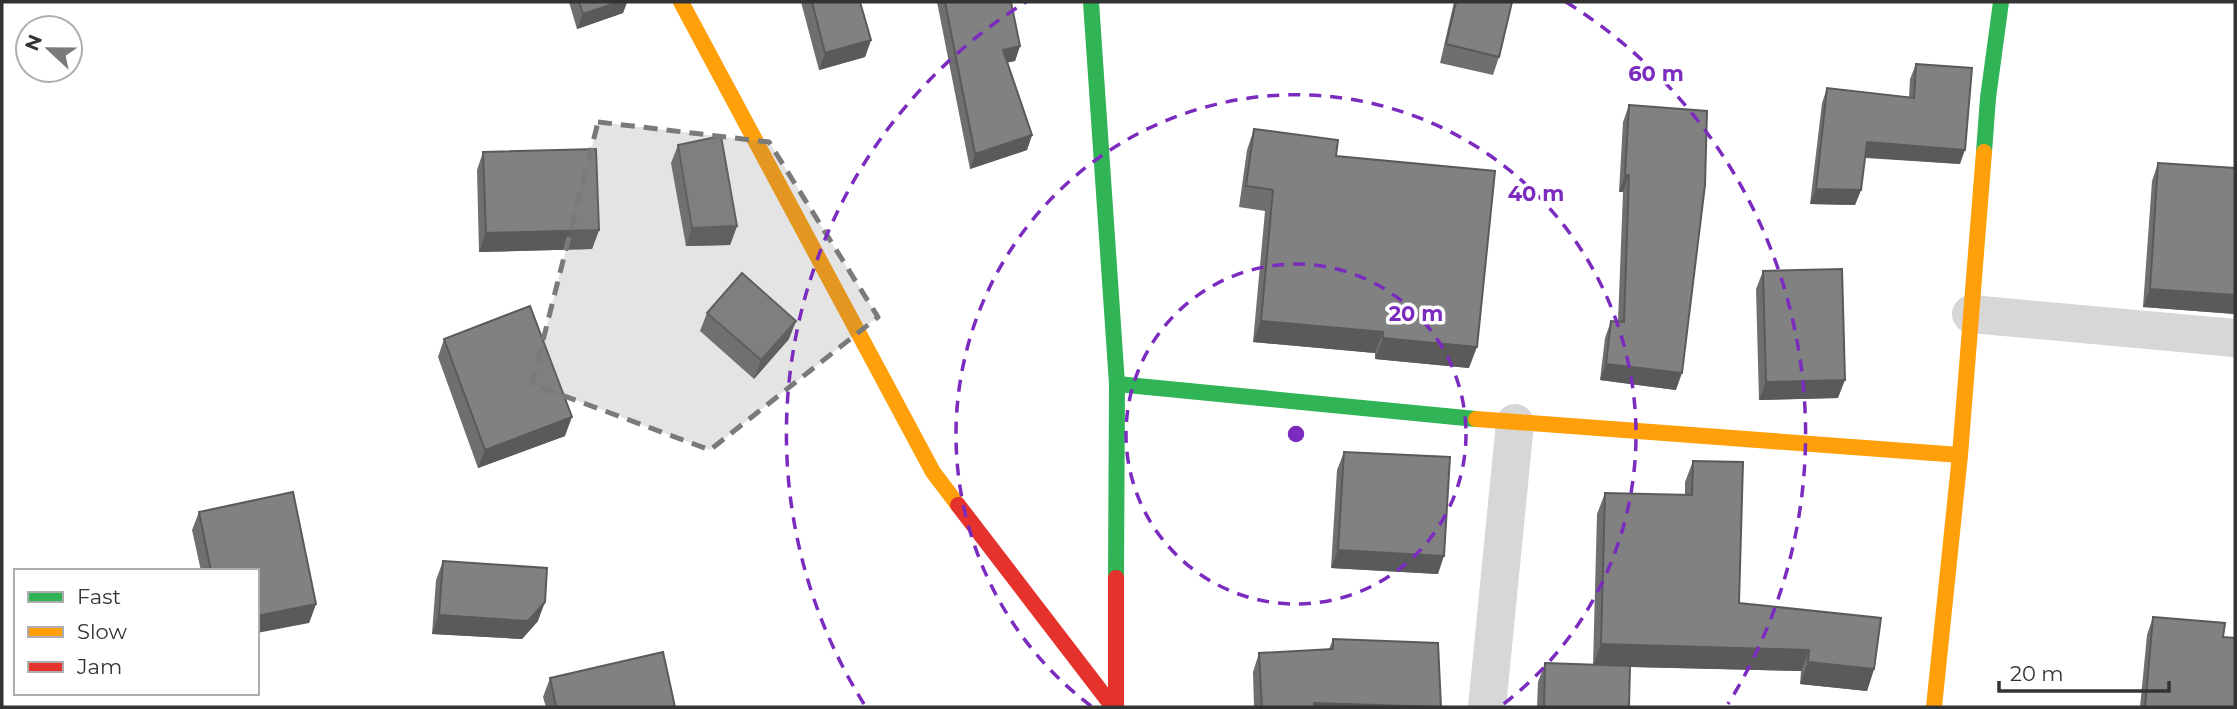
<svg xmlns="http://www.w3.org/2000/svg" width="2237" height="709" font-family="Montserrat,sans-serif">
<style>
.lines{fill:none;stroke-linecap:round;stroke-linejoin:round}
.street{stroke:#d7d7d7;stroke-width:38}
.fast{stroke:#30b455;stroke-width:16}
.slow{stroke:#ff9f0a;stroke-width:16}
.jam{stroke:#e5322d;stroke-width:16}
.wall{fill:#6f6f6f}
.shaded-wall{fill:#5a5a5a}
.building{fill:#818181;stroke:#5a5a5a;stroke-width:2}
.marked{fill:#7a7a7a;fill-opacity:0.2;stroke:#7a7a7a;stroke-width:5;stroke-dasharray:14 9;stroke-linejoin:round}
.ring{fill:none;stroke:#7b2cbf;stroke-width:3.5;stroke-dasharray:12 9}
.centre{fill:#7b2cbf;stroke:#fff;stroke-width:3.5}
.ring-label{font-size:21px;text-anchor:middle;font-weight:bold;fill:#7b2cbf;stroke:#fff;stroke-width:7;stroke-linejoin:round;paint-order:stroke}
</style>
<rect width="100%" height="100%" fill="#fff"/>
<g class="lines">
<g class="street">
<polyline points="1971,314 2235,338"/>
<polyline points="1487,707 1515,423"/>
</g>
<g class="fast">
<polyline points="1091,2 1117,384 1116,578"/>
<polyline points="1984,152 1988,98 2001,2"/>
<polyline points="1117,384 1476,419"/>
</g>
<g class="slow">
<polyline points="681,2 933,472 958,505"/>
<polyline points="1476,419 1960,455"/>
<polyline points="1934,707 1960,455 1984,152"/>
</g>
<g class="jam">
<polyline points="958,505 1113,707"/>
<polyline points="1116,707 1116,578"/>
</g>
</g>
<g class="wall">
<polygon points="569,2 627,2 623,13 577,29"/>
<polygon points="801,2 860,2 871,40 865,57 819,70"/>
<polygon points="937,2 1011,2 1020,46 1015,61 1007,62 1032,135 1027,150 970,169"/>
<polygon points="1454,2 1512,2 1499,57 1493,75 1440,63"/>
<polygon points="1916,64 1960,164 1865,158 1861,190 1855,205 1810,204 1822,103 1827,88 1909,98 1910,79"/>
<polygon points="1629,105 1676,390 1600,380 1605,338 1611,321 1618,322 1623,192 1619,192 1623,122"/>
<polygon points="1254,129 1336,156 1469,368 1375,359 1375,353 1253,342 1265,211 1239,207 1247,150"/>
<polygon points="678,145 737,226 730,245 686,246 671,163"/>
<polygon points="483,152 599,230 592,249 479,252 477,170"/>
<polygon points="2158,163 2235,168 2235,314 2143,307 2152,181"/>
<polygon points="1763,271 1838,398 1759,400 1756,289"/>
<polygon points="707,313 789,339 754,379 700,331"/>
<polygon points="444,339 565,436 478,468 438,357"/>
<polygon points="1344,452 1438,574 1331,568 1337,470"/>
<polygon points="1693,461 1739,603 1874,669 1867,691 1800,684 1801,671 1630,667 1629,707 1537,707 1538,682 1545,663 1593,665 1597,514 1605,493 1685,495 1685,482"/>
<polygon points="199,512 316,604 309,623 257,571 201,571 192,530"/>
<polygon points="443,561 538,621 522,639 432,634 436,580"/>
<polygon points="2153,617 2223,637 2235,707 2140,707 2147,635"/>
<polygon points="1333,639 1441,707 1254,707 1253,672 1259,653 1329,649"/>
<polygon points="550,678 675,707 546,707 543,697"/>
</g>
<g class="shaded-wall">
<polygon points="619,2 627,2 623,13 577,29 583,14"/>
<polygon points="871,40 865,57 819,70 825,53"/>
<polygon points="1020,46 1015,61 997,65 1003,50"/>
<polygon points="1032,135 1027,150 970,169 975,154"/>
<polygon points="1867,142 1965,150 1960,164 1861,157"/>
<polygon points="1625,175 1629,175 1623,192 1619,192"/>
<polygon points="1816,189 1861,190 1855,205 1810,204"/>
<polygon points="737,226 730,245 686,246 692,228"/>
<polygon points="599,230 592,249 479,252 486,233"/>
<polygon points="2150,289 2235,295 2235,314 2143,307"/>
<polygon points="796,321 789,339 754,379 761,360"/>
<polygon points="1261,321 1383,332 1375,353 1253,342"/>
<polygon points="1383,338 1477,347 1469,368 1375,359"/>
<polygon points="1606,364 1682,373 1676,390 1600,380"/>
<polygon points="1845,380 1838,398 1759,400 1766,382"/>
<polygon points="572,417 565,436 478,468 485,450"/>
<polygon points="1338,550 1444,556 1438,574 1331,568"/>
<polygon points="545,602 538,621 522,639 432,634 439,615"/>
<polygon points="316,604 309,623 257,633 257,616"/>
<polygon points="1601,644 1809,650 1801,671 1593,666"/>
<polygon points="1808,662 1874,669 1867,691 1800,684"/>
<polygon points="1314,703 1428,707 1312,707"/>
</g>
<g class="building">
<polygon points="579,2 619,2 583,14"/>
<polygon points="812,2 860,2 871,40 825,53"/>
<polygon points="945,2 1011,2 1020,46 1003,50 1032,135 975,154"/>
<polygon points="1456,2 1512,2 1499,57 1446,44"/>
<polygon points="1916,64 1972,68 1965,150 1867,142 1861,190 1816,189 1827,88 1914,98"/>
<polygon points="1629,105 1707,111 1705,185 1682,373 1606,364 1611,321 1624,322 1629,175 1625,175"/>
<polygon points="1254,129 1338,140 1336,156 1495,171 1477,347 1383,338 1383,332 1261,321 1273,190 1246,186"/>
<polygon points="721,136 737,226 692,228 678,145"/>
<polygon points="596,149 599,230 486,233 483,152"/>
<polygon points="2158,163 2235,168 2235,295 2150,289"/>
<polygon points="1842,269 1845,380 1766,382 1763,271"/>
<polygon points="742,273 796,321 761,360 707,313"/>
<polygon points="530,306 572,417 485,450 444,339"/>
<polygon points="1344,452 1450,457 1444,556 1338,550"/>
<polygon points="1693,461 1743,462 1739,603 1881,618 1874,669 1808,662 1809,650 1601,644 1605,493 1692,495"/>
<polygon points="293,492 316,604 257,616 257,571 211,571 199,512"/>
<polygon points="443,561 547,568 545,602 528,621 439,615"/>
<polygon points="2153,617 2225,623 2223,637 2235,638 2235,707 2145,707"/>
<polygon points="1333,639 1438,643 1441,707 1314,703 1314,707 1262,707 1259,653 1333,649"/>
<polygon points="663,652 675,707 556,707 550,678"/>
<polygon points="1545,663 1630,666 1629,707 1544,707"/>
</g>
<path class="marked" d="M598,122L769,142L878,317L710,450L532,384Z"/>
<g class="ring">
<circle cx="1296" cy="434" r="170"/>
<path d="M1091 706A340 340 0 1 1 1501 706"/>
<path d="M864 704A509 509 0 0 1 1026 2M1566 2A509 509 0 0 1 1728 704"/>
</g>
<circle cx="1296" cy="434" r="10" class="centre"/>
<g class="ring-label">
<text x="1656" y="81">60 m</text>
<text x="1536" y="201">40 m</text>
<text x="1416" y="321">20 m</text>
</g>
<rect width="2237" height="709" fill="none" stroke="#333333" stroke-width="7"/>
<rect x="14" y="569" width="245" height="126" fill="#ffffff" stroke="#adadad" stroke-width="2"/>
<rect x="28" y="592" width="35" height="10" fill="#30b455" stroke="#adadad" stroke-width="2"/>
<text x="77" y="604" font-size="21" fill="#333333">Fast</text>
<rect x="28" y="627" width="35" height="10" fill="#ff9f0a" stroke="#adadad" stroke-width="2"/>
<text x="77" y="639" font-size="21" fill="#333333">Slow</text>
<rect x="28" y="662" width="35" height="10" fill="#e5322d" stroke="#adadad" stroke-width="2"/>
<text x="77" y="674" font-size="21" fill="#333333">Jam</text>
<g transform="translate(49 49) rotate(292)"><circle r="33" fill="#ffffff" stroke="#adadad" stroke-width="2"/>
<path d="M0-5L12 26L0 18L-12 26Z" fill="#7a7a7a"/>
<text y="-10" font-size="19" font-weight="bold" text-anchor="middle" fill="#333333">N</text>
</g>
<path d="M1999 681v10h170v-10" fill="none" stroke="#333333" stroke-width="3.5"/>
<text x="2010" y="681" font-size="21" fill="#333333" stroke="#ffffff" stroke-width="5" paint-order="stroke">20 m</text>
</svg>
